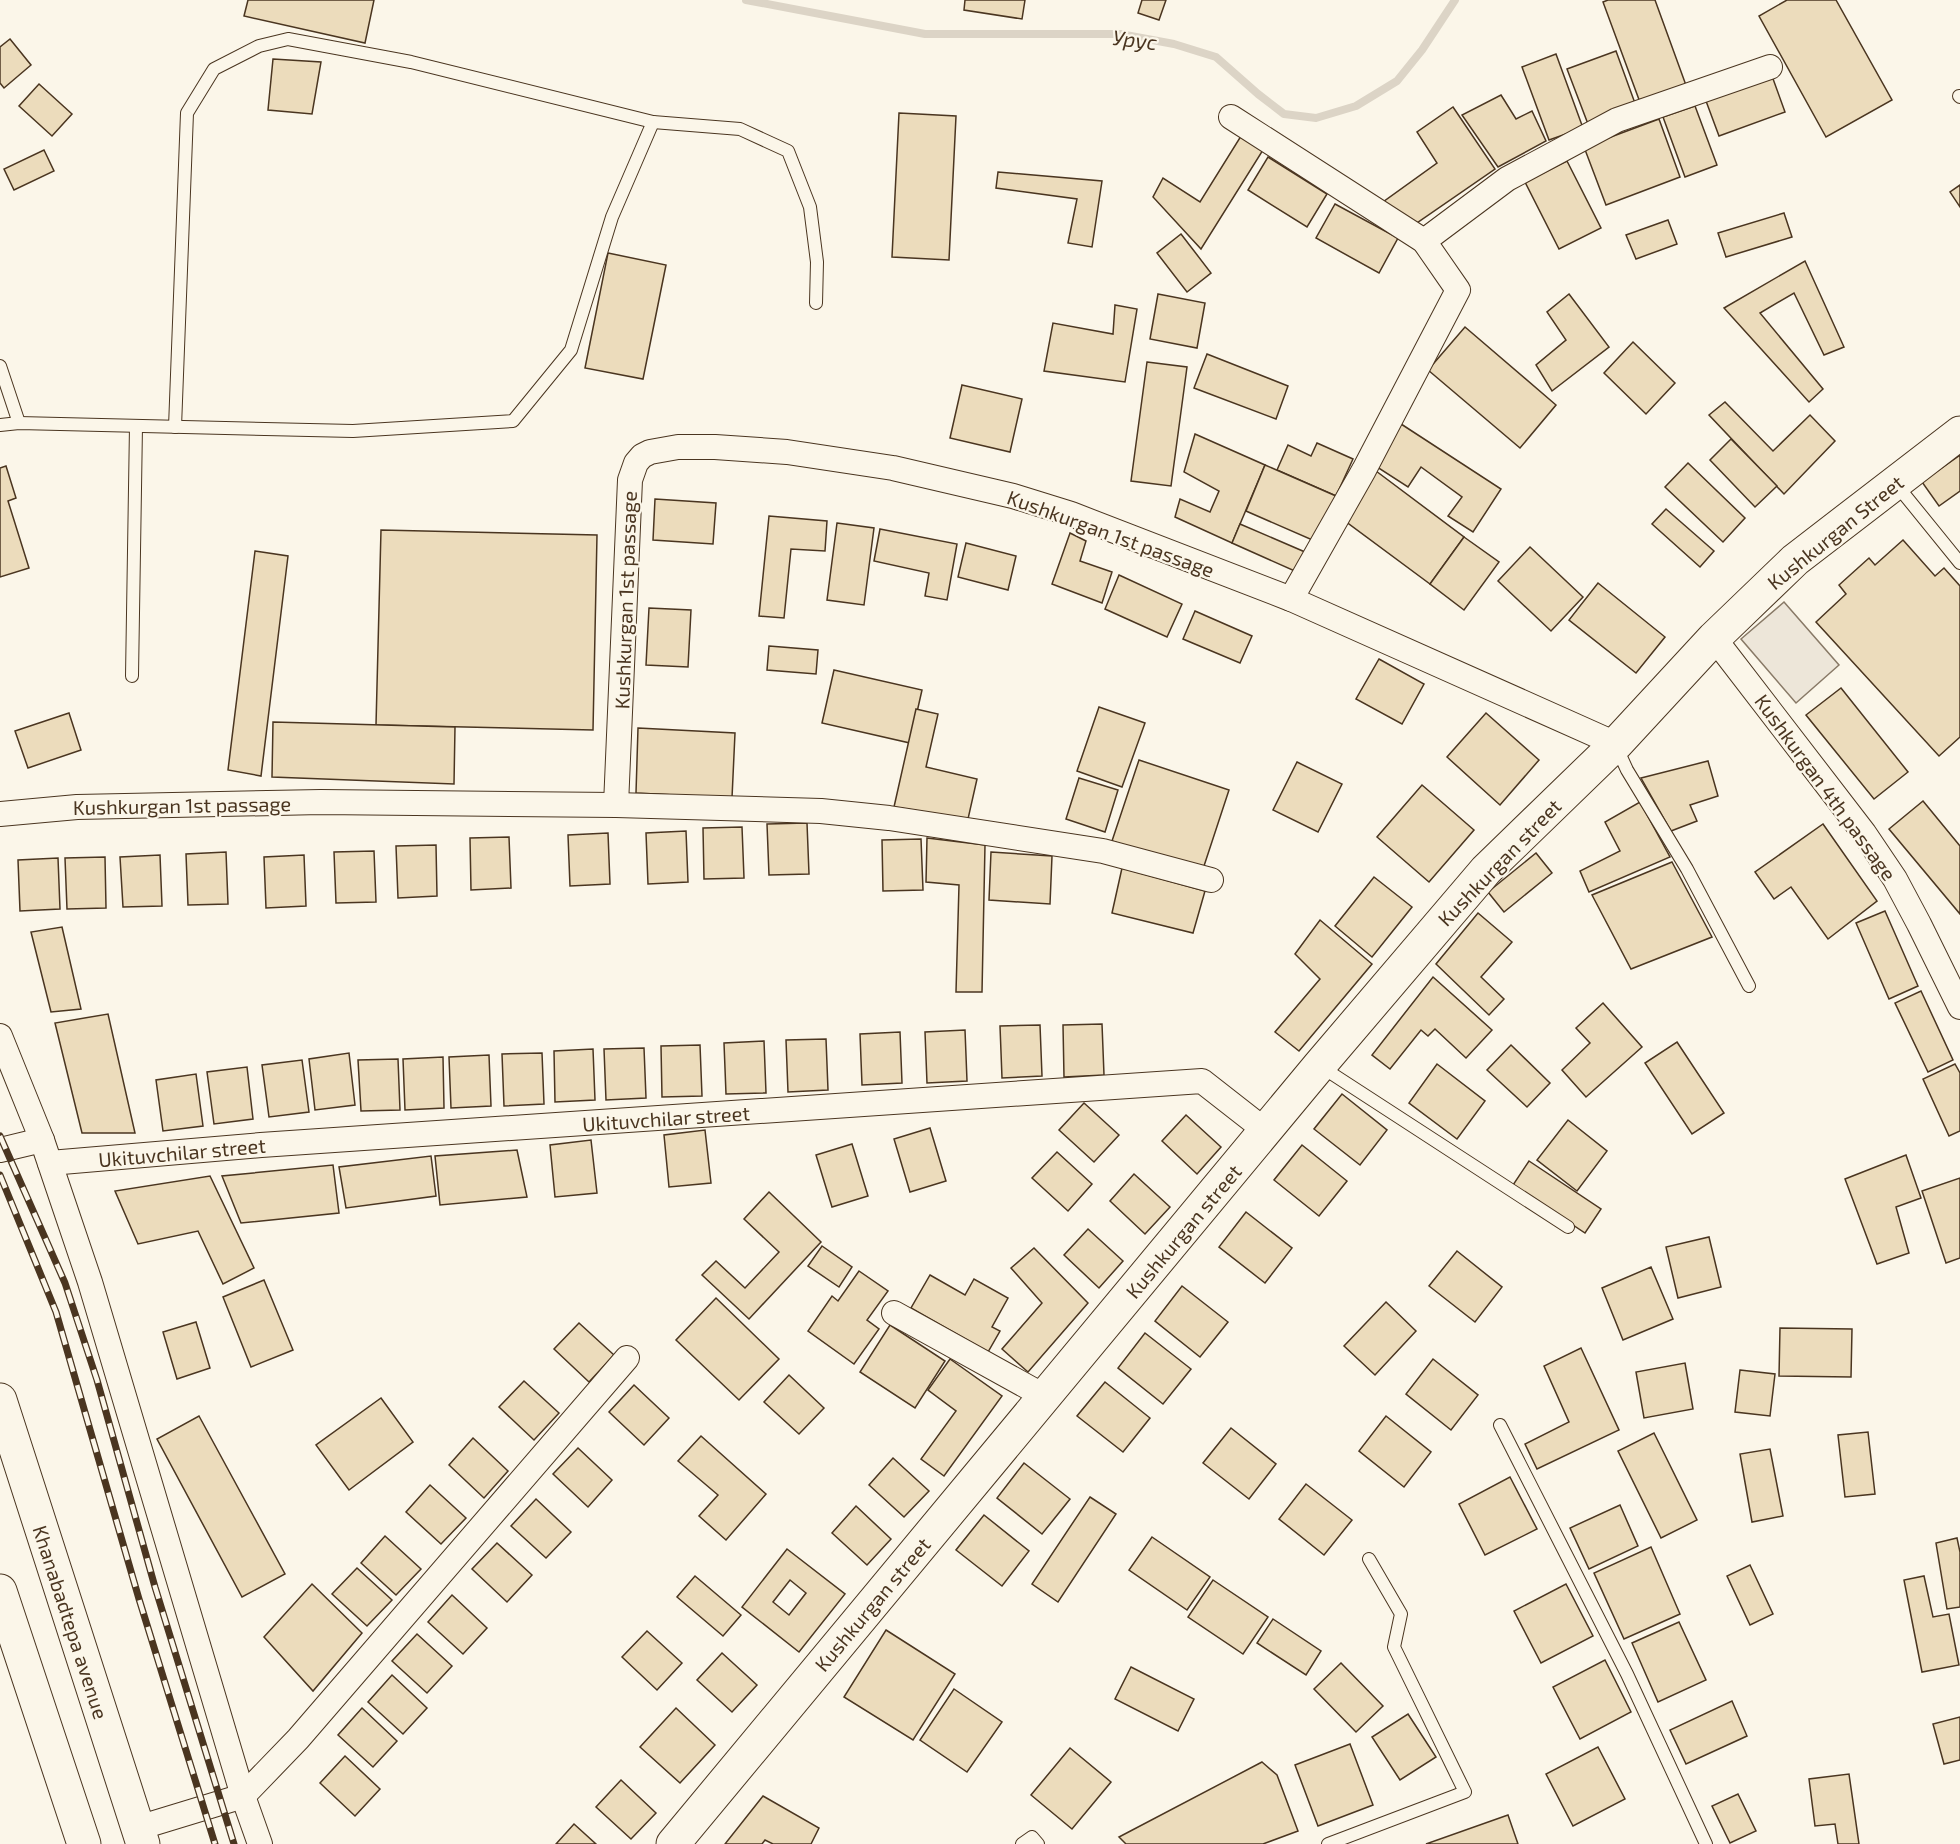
<svg xmlns="http://www.w3.org/2000/svg" width="1960" height="1844" font-family="'Exo 2',sans-serif">
<style>
.green{fill:#ede6d9;stroke:#887966;stroke-width:1.5}
.lines{fill:none;stroke-linecap:round;stroke-linejoin:round}
.stream{stroke:#dcd4c6;stroke-width:8}
.building{fill:#ecdcbc;stroke:#4a3520;stroke-width:1.5;fill-rule:evenodd}
.lane-casing{stroke:#4a3520;stroke-width:14}
.street-casing{stroke:#4a3520;stroke-width:26}
.secondary-casing{stroke:#4a3520;stroke-width:35}
.highway-casing{stroke:#4a3520;stroke-width:35}
.lane{stroke:#fbf6e9;stroke-width:12}
.street{stroke:#fbf6e9;stroke-width:24}
.secondary{stroke:#fbf6e9;stroke-width:33}
.highway{stroke:#fbf6e9;stroke-width:33}
.rail-casing{stroke:#4a3520;stroke-width:7}
.rail{stroke:#fbf6e9;stroke-width:4.5;stroke-dasharray:14;stroke-linecap:butt}
.labels{text-anchor:middle;dominant-baseline:central;stroke-width:4.5;stroke-linejoin:round;paint-order:stroke}
.street-label{font-size:20px;fill:#4a3520;stroke:#fbf6e9}
.water-label{font-size:21px;font-style:italic;fill:#4a3520;stroke:#fbf6e9}
</style>
<rect width="100%" height="100%" fill="#fbf6e9"/>
<polygon class="green" points="1784,602 1839,665 1796,703 1741,639"/>
<g class="lines">
<polyline class="stream" points="746,0 925,34 1120,34 1174,44 1216,57 1258,94 1284,114 1316,118 1356,106 1397,81 1422,50 1455,0"/>
</g>
<g class="building">
<polygon points="248,0 374,0 365,43 244,16"/>
<polygon points="965,0 1025,0 1022,19 964,10"/>
<polygon points="1142,0 1166,0 1159,20 1138,13"/>
<polygon points="1608,0 1655,0 1687,88 1641,105 1603,2"/>
<polygon points="1787,0 1836,0 1892,100 1826,137 1759,16"/>
<polygon points="10,39 31,65 4,88 0,83 0,47"/>
<polygon points="1616,51 1636,106 1588,124 1567,69"/>
<polygon points="1556,54 1583,128 1549,140 1522,67"/>
<polygon points="273,59 321,62 312,114 268,110"/>
<polygon points="1772,76 1785,112 1719,136 1706,101"/>
<polygon points="39,84 72,114 52,136 19,106"/>
<polygon points="1501,95 1516,119 1532,111 1546,141 1498,167 1462,115"/>
<polygon points="1695,106 1717,165 1685,177 1663,117"/>
<polygon points="1453,107 1495,169 1408,229 1376,207 1437,163 1417,132"/>
<polygon points="899,113 956,116 949,260 892,257"/>
<polygon points="1659,119 1680,177 1606,205 1584,147"/>
<polygon points="1241,136 1263,150 1201,249 1153,197 1163,178 1200,202"/>
<polygon points="44,150 54,171 14,190 4,169"/>
<polygon points="1268,157 1327,194 1307,227 1248,190"/>
<polygon points="1567,161 1601,228 1559,249 1525,182"/>
<polygon points="998,172 1102,181 1092,247 1068,243 1077,199 996,188"/>
<polygon points="1960,185 1960,207 1950,192"/>
<polygon points="1335,204 1398,238 1379,273 1316,238"/>
<polygon points="1784,213 1792,237 1726,257 1718,233"/>
<polygon points="1668,220 1677,244 1636,259 1626,235"/>
<polygon points="1181,234 1211,273 1187,292 1157,253"/>
<polygon points="608,253 666,265 643,379 585,368"/>
<polygon points="1805,261 1844,347 1824,355 1794,293 1760,313 1823,389 1809,402 1724,308"/>
<polygon points="1158,294 1205,303 1197,348 1150,339"/>
<polygon points="1569,294 1609,347 1552,391 1536,365 1566,340 1547,312"/>
<polygon points="1115,305 1137,309 1125,382 1044,371 1053,323 1113,334"/>
<polygon points="1465,327 1556,405 1520,448 1428,370"/>
<polygon points="1633,342 1675,383 1646,414 1604,373"/>
<polygon points="1207,354 1288,386 1276,419 1194,388"/>
<polygon points="1147,362 1187,367 1171,486 1131,481"/>
<polygon points="962,385 1022,399 1010,452 950,438"/>
<polygon points="1725,402 1773,451 1810,415 1835,441 1784,494 1709,415"/>
<polygon points="1398,422 1501,489 1473,532 1448,516 1462,497 1421,467 1408,487 1377,467"/>
<polygon points="1195,434 1265,465 1232,543 1175,517 1180,499 1210,512 1219,491 1184,472"/>
<polygon points="1731,439 1777,486 1755,507 1710,460"/>
<polygon points="1317,443 1353,459 1336,496 1277,470 1288,445 1311,456"/>
<polygon points="1960,455 1960,491 1939,506 1922,482"/>
<polygon points="1688,463 1745,518 1723,542 1665,487"/>
<polygon points="1265,465 1336,496 1317,542 1246,511"/>
<polygon points="6,466 16,498 8,501 29,568 0,577 0,468"/>
<polygon points="1376,471 1464,537 1430,584 1341,518"/>
<polygon points="655,499 716,503 713,544 653,540"/>
<polygon points="1666,509 1714,551 1700,567 1652,524"/>
<polygon points="769,516 827,521 825,551 791,549 784,618 759,616"/>
<polygon points="837,523 874,528 864,605 827,600"/>
<polygon points="1240,524 1305,552 1297,572 1232,543"/>
<polygon points="880,529 957,544 947,600 925,596 929,573 874,561"/>
<polygon points="381,530 597,535 593,730 376,725"/>
<polygon points="1070,533 1086,541 1080,561 1112,572 1102,603 1052,584"/>
<polygon points="1464,537 1499,562 1464,610 1430,584"/>
<polygon points="1903,540 1935,576 1944,568 1960,586 1960,737 1939,756 1816,622 1846,594 1839,585 1869,558 1875,565"/>
<polygon points="966,543 1016,556 1008,590 958,577"/>
<polygon points="1530,547 1583,597 1551,631 1498,581"/>
<polygon points="255,551 288,556 261,776 228,770"/>
<polygon points="1119,575 1182,604 1167,637 1105,609"/>
<polygon points="1598,583 1665,637 1636,673 1569,620"/>
<polygon points="649,608 691,610 688,667 646,665"/>
<polygon points="1195,611 1252,636 1240,663 1183,639"/>
<polygon points="769,646 818,650 816,674 767,670"/>
<polygon points="1379,659 1424,684 1402,724 1356,699"/>
<polygon points="834,670 922,690 910,743 822,723"/>
<polygon points="1841,688 1908,772 1874,799 1806,715"/>
<polygon points="1099,707 1145,723 1122,787 1077,771"/>
<polygon points="916,709 938,714 926,767 977,779 968,819 894,807"/>
<polygon points="69,713 81,750 28,768 15,731"/>
<polygon points="1486,713 1539,760 1500,805 1447,757"/>
<polygon points="273,722 455,727 454,784 272,777"/>
<polygon points="638,728 735,733 732,798 636,793"/>
<polygon points="1139,760 1229,790 1202,872 1112,841"/>
<polygon points="1708,761 1718,796 1690,805 1697,821 1671,831 1641,778"/>
<polygon points="1297,762 1342,784 1318,832 1273,810"/>
<polygon points="1079,778 1118,790 1105,832 1066,819"/>
<polygon points="1422,785 1474,830 1429,882 1377,837"/>
<polygon points="1923,801 1960,846 1960,914 1889,829"/>
<polygon points="1640,802 1670,857 1589,892 1580,871 1620,851 1605,822"/>
<polygon points="807,823 809,874 769,875 767,824"/>
<polygon points="1823,824 1877,901 1828,939 1791,887 1774,899 1755,872"/>
<polygon points="742,827 744,878 704,879 703,828"/>
<polygon points="686,831 688,882 648,884 646,833"/>
<polygon points="608,833 610,884 570,886 568,835"/>
<polygon points="509,837 511,888 471,890 470,838"/>
<polygon points="927,838 985,845 982,992 956,992 959,885 926,882"/>
<polygon points="921,839 923,890 883,891 882,840"/>
<polygon points="436,845 437,896 398,898 396,846"/>
<polygon points="374,851 376,902 336,903 334,852"/>
<polygon points="226,852 228,904 188,905 186,854"/>
<polygon points="991,852 1052,856 1050,904 989,900"/>
<polygon points="1536,853 1552,873 1504,912 1488,892"/>
<polygon points="160,855 162,906 123,907 120,857"/>
<polygon points="304,855 306,906 266,908 264,857"/>
<polygon points="105,857 106,908 67,909 65,858"/>
<polygon points="58,858 60,909 20,911 18,860"/>
<polygon points="1672,862 1712,937 1631,969 1592,895"/>
<polygon points="1122,868 1205,891 1193,933 1112,913"/>
<polygon points="1374,877 1412,907 1372,957 1335,926"/>
<polygon points="1885,911 1918,986 1889,999 1856,923"/>
<polygon points="1478,913 1512,942 1481,977 1504,999 1489,1015 1436,964"/>
<polygon points="1320,920 1372,964 1299,1051 1275,1032 1320,979 1295,954"/>
<polygon points="62,927 81,1009 51,1012 31,932"/>
<polygon points="1433,977 1492,1030 1466,1058 1435,1029 1428,1036 1421,1030 1390,1069 1372,1055"/>
<polygon points="1921,991 1953,1060 1928,1072 1895,1003"/>
<polygon points="1603,1003 1642,1047 1586,1097 1562,1070 1590,1043 1576,1028"/>
<polygon points="108,1014 135,1133 82,1133 55,1023"/>
<polygon points="1102,1024 1104,1075 1064,1077 1063,1025"/>
<polygon points="1040,1025 1042,1076 1002,1078 1000,1026"/>
<polygon points="965,1030 967,1081 927,1083 925,1032"/>
<polygon points="900,1032 902,1083 862,1085 860,1034"/>
<polygon points="826,1039 828,1090 788,1092 786,1040"/>
<polygon points="764,1041 766,1093 726,1094 724,1043"/>
<polygon points="1677,1042 1724,1113 1692,1134 1645,1063"/>
<polygon points="700,1045 702,1096 662,1097 661,1046"/>
<polygon points="1511,1045 1550,1083 1527,1107 1487,1070"/>
<polygon points="644,1048 646,1098 606,1100 604,1049"/>
<polygon points="593,1049 595,1100 555,1102 554,1051"/>
<polygon points="349,1053 355,1105 315,1110 309,1059"/>
<polygon points="542,1053 544,1104 504,1106 502,1054"/>
<polygon points="489,1055 491,1106 451,1108 449,1057"/>
<polygon points="443,1057 444,1108 405,1110 403,1059"/>
<polygon points="398,1059 400,1110 361,1111 358,1060"/>
<polygon points="302,1060 309,1112 269,1117 262,1065"/>
<polygon points="1437,1064 1485,1101 1457,1139 1409,1103"/>
<polygon points="1955,1064 1960,1073 1960,1131 1949,1136 1923,1079"/>
<polygon points="247,1067 253,1119 214,1124 207,1072"/>
<polygon points="196,1074 203,1126 163,1131 156,1080"/>
<polygon points="1342,1094 1387,1130 1360,1165 1314,1129"/>
<polygon points="1084,1103 1119,1135 1094,1162 1059,1130"/>
<polygon points="1186,1115 1221,1147 1197,1174 1162,1141"/>
<polygon points="1568,1120 1607,1151 1577,1191 1537,1160"/>
<polygon points="930,1128 946,1181 910,1192 894,1139"/>
<polygon points="705,1130 711,1183 669,1187 664,1135"/>
<polygon points="591,1140 597,1193 555,1197 550,1145"/>
<polygon points="852,1144 868,1196 832,1207 816,1155"/>
<polygon points="1302,1145 1347,1181 1319,1216 1274,1180"/>
<polygon points="517,1150 527,1197 440,1205 435,1156"/>
<polygon points="1057,1152 1092,1184 1068,1211 1032,1178"/>
<polygon points="1906,1155 1921,1198 1896,1207 1909,1253 1877,1264 1845,1179"/>
<polygon points="431,1156 436,1196 346,1208 339,1167"/>
<polygon points="1529,1161 1601,1209 1585,1233 1513,1185"/>
<polygon points="333,1165 339,1213 241,1223 222,1176"/>
<polygon points="1134,1174 1170,1207 1145,1234 1110,1201"/>
<polygon points="210,1176 254,1268 223,1284 198,1231 138,1244 115,1191"/>
<polygon points="1960,1178 1960,1258 1946,1263 1922,1191"/>
<polygon points="769,1192 821,1242 749,1319 702,1275 716,1261 745,1288 779,1252 744,1219"/>
<polygon points="1246,1212 1292,1248 1265,1283 1219,1247"/>
<polygon points="1088,1229 1123,1261 1099,1288 1064,1255"/>
<polygon points="1709,1237 1721,1287 1678,1298 1666,1247"/>
<polygon points="822,1246 852,1267 839,1287 808,1266"/>
<polygon points="1034,1248 1088,1303 1028,1372 1002,1349 1042,1303 1011,1268"/>
<polygon points="1457,1251 1502,1287 1475,1322 1429,1286"/>
<polygon points="1651,1267 1673,1319 1623,1340 1602,1288"/>
<polygon points="859,1271 888,1291 867,1320 879,1329 854,1364 808,1331 832,1296 838,1301"/>
<polygon points="930,1275 965,1295 974,1279 1008,1298 992,1327 1000,1331 988,1352 911,1308"/>
<polygon points="264,1280 293,1350 251,1367 223,1297"/>
<polygon points="1182,1286 1228,1322 1200,1357 1155,1321"/>
<polygon points="716,1298 779,1359 739,1400 676,1340"/>
<polygon points="1386,1302 1416,1331 1375,1375 1344,1346"/>
<polygon points="196,1322 210,1368 177,1379 163,1332"/>
<polygon points="579,1323 614,1355 589,1382 554,1349"/>
<polygon points="890,1325 945,1361 915,1408 860,1372"/>
<polygon points="1780,1328 1852,1329 1851,1377 1779,1376"/>
<polygon points="1145,1333 1191,1369 1163,1404 1118,1368"/>
<polygon points="1581,1348 1619,1430 1537,1469 1525,1444 1569,1422 1544,1366"/>
<polygon points="950,1359 1002,1396 944,1476 921,1459 956,1411 928,1390"/>
<polygon points="1433,1359 1478,1395 1451,1430 1406,1394"/>
<polygon points="1685,1363 1693,1409 1644,1418 1636,1372"/>
<polygon points="1740,1370 1775,1374 1770,1416 1735,1412"/>
<polygon points="789,1375 824,1408 799,1434 764,1402"/>
<polygon points="524,1381 559,1413 534,1440 499,1407"/>
<polygon points="1105,1382 1150,1418 1123,1452 1077,1416"/>
<polygon points="634,1385 669,1418 644,1445 609,1412"/>
<polygon points="381,1398 413,1442 349,1490 316,1445"/>
<polygon points="199,1416 285,1574 242,1597 157,1439"/>
<polygon points="1386,1416 1431,1452 1404,1487 1359,1451"/>
<polygon points="1231,1428 1276,1464 1249,1499 1203,1463"/>
<polygon points="1868,1432 1875,1494 1845,1497 1838,1435"/>
<polygon points="1654,1433 1697,1520 1661,1538 1618,1451"/>
<polygon points="701,1436 766,1494 726,1540 699,1516 718,1495 678,1461"/>
<polygon points="473,1438 508,1471 484,1498 449,1465"/>
<polygon points="578,1448 612,1480 588,1507 553,1474"/>
<polygon points="1770,1449 1783,1516 1752,1522 1740,1454"/>
<polygon points="893,1458 929,1491 904,1517 869,1485"/>
<polygon points="1024,1463 1070,1499 1042,1534 997,1498"/>
<polygon points="1510,1477 1537,1529 1485,1555 1459,1504"/>
<polygon points="1306,1484 1352,1520 1324,1555 1279,1519"/>
<polygon points="430,1485 466,1518 441,1544 406,1512"/>
<polygon points="1090,1497 1116,1514 1058,1602 1032,1584"/>
<polygon points="536,1499 571,1532 546,1558 511,1526"/>
<polygon points="1620,1505 1638,1546 1589,1569 1570,1528"/>
<polygon points="856,1506 891,1539 867,1565 832,1533"/>
<polygon points="984,1515 1029,1551 1002,1586 956,1550"/>
<polygon points="385,1536 421,1569 396,1595 361,1563"/>
<polygon points="1152,1537 1210,1577 1187,1610 1129,1570"/>
<polygon points="1957,1538 1960,1552 1960,1607 1947,1609 1936,1543"/>
<polygon points="497,1543 532,1575 507,1602 472,1569"/>
<polygon points="1651,1547 1680,1614 1624,1639 1594,1573"/>
<path d="M787,1549L845,1594L799,1652L742,1607ZM790,1580L806,1593L789,1615L773,1602Z"/>
<polygon points="1750,1565 1773,1614 1750,1625 1727,1576"/>
<polygon points="357,1568 392,1600 367,1626 332,1594"/>
<polygon points="695,1576 741,1615 723,1636 677,1597"/>
<polygon points="1924,1576 1933,1617 1949,1614 1959,1665 1922,1672 1904,1580"/>
<polygon points="1213,1580 1268,1617 1243,1654 1188,1617"/>
<polygon points="312,1584 362,1633 313,1691 264,1637"/>
<polygon points="1566,1584 1593,1636 1541,1663 1514,1611"/>
<polygon points="452,1595 487,1628 463,1654 428,1622"/>
<polygon points="1273,1619 1321,1651 1306,1675 1257,1643"/>
<polygon points="1679,1622 1706,1680 1658,1702 1632,1643"/>
<polygon points="886,1630 955,1674 913,1740 844,1697"/>
<polygon points="647,1631 682,1663 657,1690 622,1657"/>
<polygon points="417,1634 452,1666 427,1693 392,1661"/>
<polygon points="722,1653 757,1685 732,1712 697,1680"/>
<polygon points="1605,1660 1631,1712 1580,1739 1553,1687"/>
<polygon points="1341,1663 1383,1706 1356,1732 1314,1689"/>
<polygon points="1131,1667 1194,1699 1178,1731 1115,1699"/>
<polygon points="392,1675 427,1708 403,1734 368,1702"/>
<polygon points="954,1689 1002,1722 967,1772 920,1740"/>
<polygon points="1732,1701 1747,1736 1686,1764 1670,1730"/>
<polygon points="362,1708 397,1741 373,1767 338,1735"/>
<polygon points="676,1708 715,1745 680,1783 640,1747"/>
<polygon points="1408,1714 1436,1757 1400,1780 1372,1737"/>
<polygon points="1960,1717 1960,1760 1944,1764 1933,1724"/>
<polygon points="1350,1744 1373,1805 1318,1826 1295,1765"/>
<polygon points="1598,1747 1625,1799 1573,1826 1546,1774"/>
<polygon points="1070,1748 1111,1782 1072,1829 1031,1795"/>
<polygon points="345,1756 380,1789 355,1816 320,1783"/>
<polygon points="1262,1762 1277,1775 1298,1831 1263,1844 1126,1844 1119,1837"/>
<polygon points="1849,1774 1859,1844 1838,1844 1835,1824 1815,1826 1809,1779"/>
<polygon points="621,1780 656,1813 631,1839 596,1807"/>
<polygon points="1738,1794 1756,1831 1730,1843 1712,1806"/>
<polygon points="763,1796 819,1828 811,1844 773,1844 765,1840 762,1844 725,1844"/>
<polygon points="1508,1815 1518,1844 1426,1844"/>
<polygon points="574,1824 596,1844 556,1844"/>
</g>
<g class="lines">
<defs>
<g id="lane">
<polyline points="1959,96 1960,97"/>
<polyline points="0,366 19,423"/>
<polyline points="0,425 19,423 353,431 513,421 571,350 612,217 653,122"/>
<polyline points="175,427 187,113 214,69 259,46 288,39 411,62 653,122 740,129 788,151 810,207 817,262 816,303"/>
<polyline points="1895,483 1960,563"/>
<polyline points="132,676 136,426"/>
<polyline points="1616,746 1627,770 1687,869 1749,986"/>
<polyline points="1320,1066 1568,1227"/>
<polyline points="1500,1425 1627,1674 1706,1844"/>
<polyline points="1022,1844 1032,1837 1038,1844"/>
<polyline points="1328,1844 1465,1792 1394,1647 1401,1614 1369,1559"/>
</g>
<g id="street">
<polyline points="1231,117 1424,241 1458,290 1364,470 1291,599"/>
<polyline points="1424,241 1507,179 1617,120 1770,67"/>
<polyline points="1714,638 1864,833 1895,879 1919,924 1960,1007"/>
<polyline points="616,805 630,480 636,463 642,456 650,452 678,447 715,447 787,452 893,468 1013,496 1071,514 1291,599 1616,744"/>
<polyline points="0,814 77,807 321,802 616,805 821,811 889,818 1103,851 1211,880"/>
<polyline points="0,1036 42,1140 90,1282 243,1796 260,1844"/>
<polyline points="0,1150 42,1140"/>
<polyline points="50,1163 261,1145 1202,1081 1266,1131"/>
<polyline points="894,1313 1044,1396"/>
<polyline points="138,1828 243,1796 298,1739 627,1358"/>
</g>
<polyline id="secondary" points="673,1844 1319,1066 1486,870 1616,744 1714,638 1795,560 1960,433"/>
<g id="highway">
<polyline points="0,1400 143,1844"/>
<polyline points="0,1591 84,1844"/>
</g>
</defs>
<use href="#lane" class="lane-casing"/>
<use href="#street" class="street-casing"/>
<use href="#secondary" class="secondary-casing"/>
<use href="#highway" class="highway-casing"/>
<use href="#lane" class="lane"/>
<use href="#street" class="street"/>
<use href="#secondary" class="secondary"/>
<use href="#highway" class="highway"/>
<defs>
<g id="rail">
<polyline points="0,1136 65,1283 97,1380 155,1587 234,1844"/>
<polyline points="0,1175 56,1312 139,1599 215,1844"/>
</g>
</defs>
<use href="#rail" class="rail-casing"/>
<use href="#rail" class="rail"/>
</g>
<g class="labels">
<g class="street-label">
<text transform="translate(1835 532) rotate(-39)">Kushkurgan Street</text>
<text transform="translate(1111 533) rotate(20)">Kushkurgan 1st passage</text>
<text transform="translate(625 600) rotate(-88)">Kushkurgan 1st passage</text>
<text transform="translate(1826 787) rotate(54)">Kushkurgan 4th passage</text>
<text transform="translate(182 805) rotate(-1)">Kushkurgan 1st passage</text>
<text transform="translate(1499 862) rotate(-46)">Kushkurgan street</text>
<text transform="translate(666 1118) rotate(-4)">Ukituvchilar street</text>
<text transform="translate(182 1152) rotate(-5)">Ukituvchilar street</text>
<text transform="translate(1183 1231) rotate(-50)">Kushkurgan street</text>
<text transform="translate(872 1604) rotate(-50)">Kushkurgan street</text>
<text transform="translate(71 1622) rotate(72)">Khanabadtepa avenue</text>
</g>
<g class="water-label">
<text transform="translate(1135 39) rotate(7)">Урус</text>
</g>
</g>
</svg>
